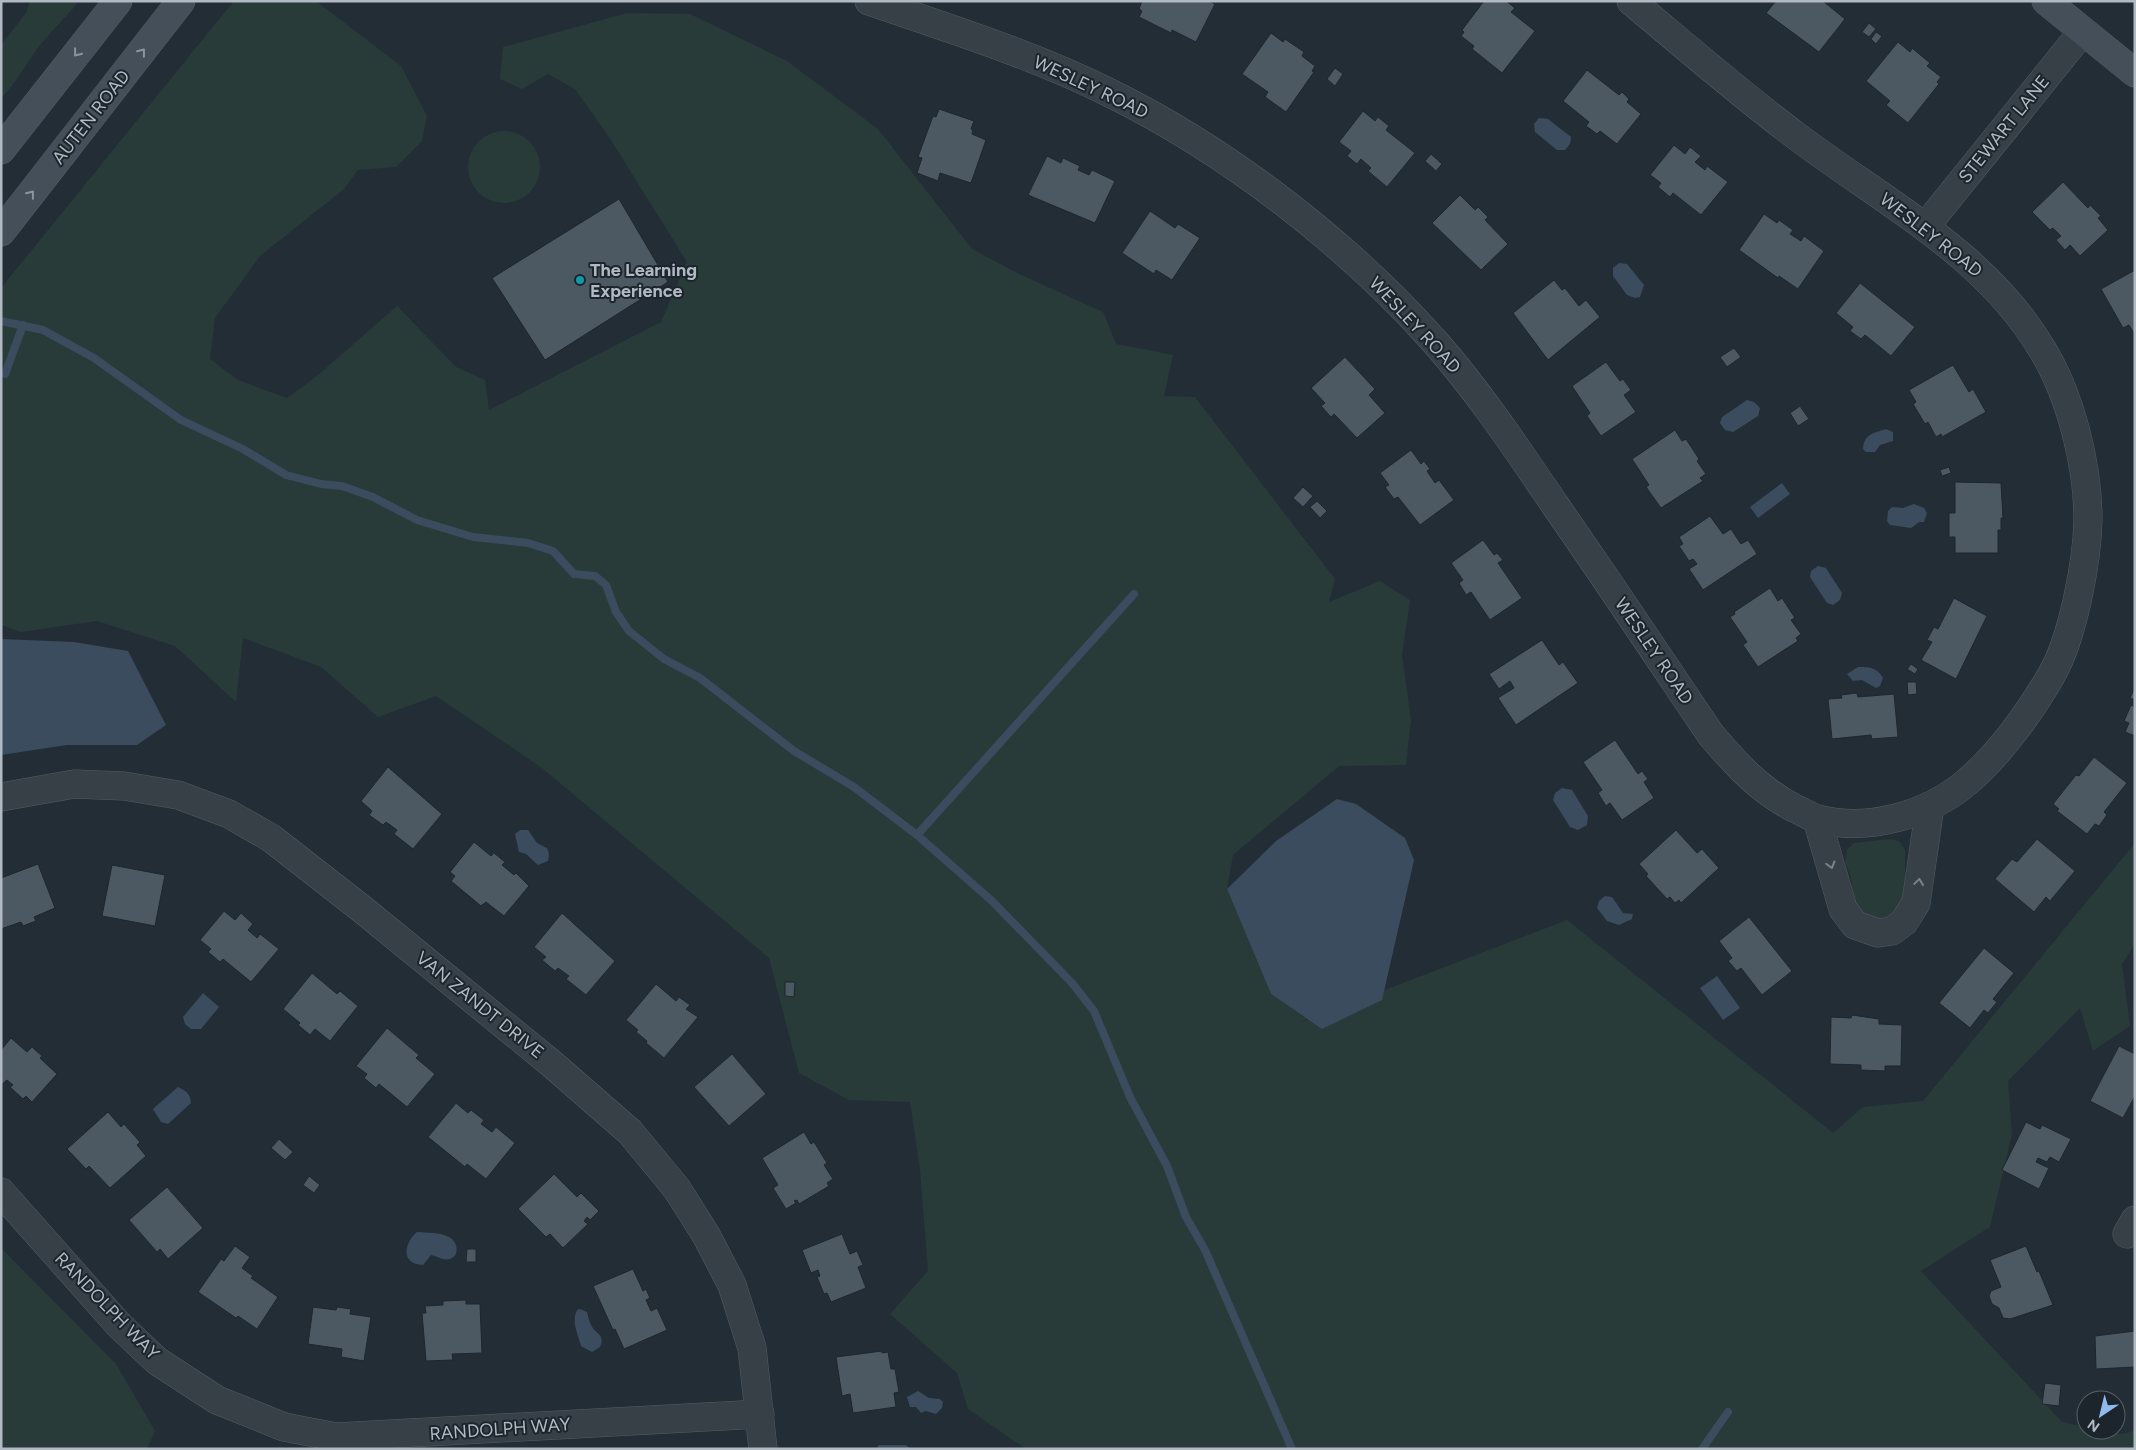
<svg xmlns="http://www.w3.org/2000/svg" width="2136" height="1450" font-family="Figtree,sans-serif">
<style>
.green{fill:#283b39}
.water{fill:#3a4c5d}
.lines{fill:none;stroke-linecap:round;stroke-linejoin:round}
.stream{stroke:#3a4c5d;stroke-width:8}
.building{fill:#4c5862;stroke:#1e262e}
.street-casing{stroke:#545d65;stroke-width:29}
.secondary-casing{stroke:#545d65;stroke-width:29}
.street{stroke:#373f47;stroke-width:28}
.secondary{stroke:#454f59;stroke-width:28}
.oneway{stroke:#8b959e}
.oneway2{stroke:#7a838b}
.culture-dot{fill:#0f9aa8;stroke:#1c242c;stroke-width:2}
.labels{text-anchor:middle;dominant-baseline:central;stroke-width:4;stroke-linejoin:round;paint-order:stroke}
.street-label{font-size:18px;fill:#b1bac3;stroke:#1c242c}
.poi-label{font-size:18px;font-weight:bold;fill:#b1bac3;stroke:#1c242c;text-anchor:start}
</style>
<rect width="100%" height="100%" fill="#232d36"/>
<g class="green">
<path d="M30,1H79C66,18 50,31 38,48C25,65 17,82 1,98V45L26,13Z"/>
<path d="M234,1H316L401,66L427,116L422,141L396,167L358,170L344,189L260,256L215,318L210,359L238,380L287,398L317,376L397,306L456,367L485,380L489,410L661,322L687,262L609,137L575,89L548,74L522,89L500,79L503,47L627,13L690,14L787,61L878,129L972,249L1017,273L1103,312L1116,344L1173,355L1164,396L1195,397L1335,579L1329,602L1380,581L1410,600L1402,655L1411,720L1406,765L1339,766L1233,855L1227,889L1271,994L1307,1019L1299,1023L1567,920L1833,1133L1863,1107L1923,1101L2135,843V944L2122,964L2130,1026L2093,1051L2080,1008L2008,1081L2012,1134L1990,1227L1921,1271L2062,1422L2086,1427V1430C2107,1430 2115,1439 2135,1430V1449H1026L968,1409L957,1373L890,1314L928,1271L920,1170L910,1102L849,1100L799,1073L769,958L542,768L436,696L378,717L321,667L243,638L236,702L175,646L97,621L21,632L1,625V288Z"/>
<circle cx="504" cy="167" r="36"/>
<polygon points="1890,839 1899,841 1905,850 1905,893 1895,916 1880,921 1868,919 1855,905 1850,874 1845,863 1847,850 1854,843"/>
<polygon points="1,1248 116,1364 155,1431 147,1449 1,1449"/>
</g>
<g class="water">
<polygon points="1539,118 1548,119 1571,137 1570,144 1565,150 1557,150 1535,132 1534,124"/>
<polygon points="1619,263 1627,264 1644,285 1640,297 1635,298 1627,295 1613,276 1613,268"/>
<polygon points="1747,400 1754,402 1760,408 1758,416 1733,432 1725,430 1720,423 1722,417"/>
<path d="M1886,429L1893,432V441L1880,445L1875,452H1866L1863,449C1864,433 1875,433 1886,429Z"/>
<polygon points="1782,483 1790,494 1758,518 1750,507"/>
<polygon points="1914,504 1924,508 1927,513 1924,522 1919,522 1911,528 1890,525 1887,521 1888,511 1892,507 1903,508"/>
<polygon points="1818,566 1826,568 1842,593 1840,600 1833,605 1827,603 1810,577 1811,571"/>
<polygon points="1,639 74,642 128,651 166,725 137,745 67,745 1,755"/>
<path d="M1858,667C1869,667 1877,667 1883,678L1880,686L1876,688L1862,680L1853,681L1847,674Z"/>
<polygon points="1562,788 1572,790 1588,816 1587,825 1578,830 1570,827 1553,800 1555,793"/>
<polygon points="1337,799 1356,804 1405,838 1414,860 1382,1000 1322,1029 1271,994 1227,889 1276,841"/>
<polygon points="520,830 528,830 537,843 547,848 549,854 548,861 538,865 526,854 519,852 515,834"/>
<polygon points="1605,896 1612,897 1623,913 1633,914 1632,919 1619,925 1607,921 1597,908 1599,901"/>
<polygon points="1717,976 1740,1008 1723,1020 1700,988"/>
<polygon points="203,993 219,1007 201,1029 191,1029 185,1024 183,1017"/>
<path d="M178,1087C186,1091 190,1093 191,1103L168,1124L161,1122L153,1109Z"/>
<path d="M417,1232C427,1233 440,1232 449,1237C457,1241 461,1255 450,1259C443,1261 437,1256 431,1255L423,1265C400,1264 404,1243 417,1232Z"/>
<path d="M580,1309L587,1312C588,1316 589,1321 591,1325C595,1334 606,1334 600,1347L592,1352L581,1346C578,1334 571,1322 577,1310Z"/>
<polygon points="918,1391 929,1398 940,1399 943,1402 942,1408 936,1414 926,1411 921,1413 916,1407 910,1407 907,1397"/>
<polygon points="879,1445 906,1445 911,1449 876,1449"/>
</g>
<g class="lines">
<g class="stream">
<polyline points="1,321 43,330 94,358 181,420 243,449 286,475 321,484 342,486 373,497 417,520 473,537 528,543 553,551 574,574 595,576 606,585 616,612 629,631 664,659 700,678 794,751 854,787 917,835 992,901 1072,983 1094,1011 1130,1097 1167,1166 1186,1217 1205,1250 1292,1449"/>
<polyline points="5,374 23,325"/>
<polyline points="917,835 1134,594"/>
<polyline points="1702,1449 1728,1412"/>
</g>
</g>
<g class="building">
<polygon points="1142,1 1209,1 1215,4 1196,42 1172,30 1171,33 1139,17 1142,11 1139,9"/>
<polygon points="1484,1 1506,1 1515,8 1511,12 1535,31 1502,73 1472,49 1474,46 1461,36 1464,32 1462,30"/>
<polygon points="1776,1 1823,1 1845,19 1819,52 1766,13"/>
<polygon points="1869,23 1876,29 1869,37 1862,32"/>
<polygon points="1876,32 1882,36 1876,44 1871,39"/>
<polygon points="1271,33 1283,42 1285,39 1304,52 1302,56 1315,66 1312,71 1314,72 1286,112 1265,97 1268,92 1242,74"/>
<polygon points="1898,42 1910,52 1912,48 1930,63 1927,66 1941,77 1937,82 1939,84 1908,123 1886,105 1890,101 1866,81"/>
<polygon points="1335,68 1343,74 1335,86 1327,79"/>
<polygon points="1587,70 1619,95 1622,92 1629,99 1627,102 1641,114 1617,144 1600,131 1597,134 1586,126 1589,122 1563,101"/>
<polygon points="939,109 974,121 971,129 973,130 972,134 986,140 971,183 940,173 938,181 917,173 922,158 918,157 933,116 936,117"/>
<polygon points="1363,111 1375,121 1378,117 1389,126 1386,130 1415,153 1387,187 1368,171 1371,168 1361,159 1357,164 1347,156 1351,151 1339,142"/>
<polygon points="1674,145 1685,154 1690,147 1701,156 1695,162 1705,170 1707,166 1728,182 1701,215 1673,193 1670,197 1658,187 1661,183 1650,175"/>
<polygon points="1431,154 1442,164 1436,171 1425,161"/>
<polygon points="1047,156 1061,163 1063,158 1080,166 1078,170 1089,175 1092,170 1115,181 1095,223 1028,195"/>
<polygon points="2063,182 2088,208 2090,205 2101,216 2098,218 2108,230 2080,256 2070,245 2065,250 2056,240 2061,236 2053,228 2050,230 2032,212"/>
<polygon points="1460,195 1475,210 1478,207 1488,217 1485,220 1508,244 1481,270 1432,223"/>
<polygon points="619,199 668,282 545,360 492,278"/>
<polygon points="1150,211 1175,228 1178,224 1200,238 1172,280 1156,270 1154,274 1122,253"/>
<polygon points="1764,214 1777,223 1779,220 1793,230 1790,234 1801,241 1804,236 1824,251 1798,289 1779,276 1778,278 1739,250"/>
<polygon points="2135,270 2135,335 2129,325 2123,328 2101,289"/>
<polygon points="1554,280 1562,290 1565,288 1579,306 1586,300 1600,317 1548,360 1513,313"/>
<polygon points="1860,283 1915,327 1891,356 1865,335 1861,339 1850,331 1853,327 1836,313"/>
<polygon points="1734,348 1741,357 1727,367 1720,357"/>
<polygon points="1345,357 1375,389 1369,395 1385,413 1357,438 1334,414 1331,417 1321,406 1325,403 1311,388"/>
<polygon points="1606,362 1620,381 1623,379 1631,390 1624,395 1636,412 1601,436 1587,416 1590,413 1572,386"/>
<polygon points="1953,365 1969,392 1973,389 1986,412 1942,437 1941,434 1936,437 1928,422 1925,424 1913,404 1916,402 1909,390"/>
<polygon points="1800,406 1809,419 1798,426 1790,413"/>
<polygon points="1675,430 1682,441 1686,439 1699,459 1697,461 1706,474 1700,478 1703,481 1661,508 1646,487 1649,485 1632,459"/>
<polygon points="1411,450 1421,464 1424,461 1430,469 1427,471 1435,483 1439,480 1454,500 1420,525 1398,497 1394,499 1385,487 1389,485 1380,473"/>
<polygon points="1949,467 1951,473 1942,476 1940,470"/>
<polygon points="1955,482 2001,483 2003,518 2001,518 2001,530 1998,530 1998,553 1955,553 1955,537 1949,537 1949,513 1955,513"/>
<polygon points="1303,487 1313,496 1303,507 1293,498"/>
<polygon points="1317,501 1327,511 1320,518 1310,507"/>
<polygon points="1710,516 1723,534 1731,529 1741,544 1748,540 1757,554 1703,590 1689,569 1697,564 1693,559 1689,561 1679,546 1683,544 1679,537"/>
<polygon points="1483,540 1494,555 1497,553 1503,560 1498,563 1522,598 1490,620 1471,592 1466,595 1459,583 1463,580 1451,563"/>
<polygon points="1770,588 1778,601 1782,598 1795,618 1791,620 1801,634 1796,638 1798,641 1758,667 1743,645 1747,642 1730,617 1735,614 1734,612"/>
<polygon points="1954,598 1987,616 1956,679 1921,660 1932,642 1927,640 1934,627 1938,629"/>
<polygon points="1542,640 1559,665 1563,662 1578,683 1516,725 1498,698 1514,688 1510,681 1499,689 1489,674"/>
<polygon points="1911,664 1918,669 1915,674 1907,669"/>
<polygon points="1907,682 1916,682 1917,694 1908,695"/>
<polygon points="2135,687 2135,700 2130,698"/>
<polygon points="1857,693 1858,697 1894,694 1898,737 1872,739 1871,735 1832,739 1828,699 1842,698 1841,695"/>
<polygon points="2131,705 2135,707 2135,736 2125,732 2129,723 2124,721"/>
<polygon points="1615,740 1638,774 1642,771 1648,779 1644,782 1654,798 1622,820 1610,803 1606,806 1598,793 1602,790 1583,762"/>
<polygon points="2094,757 2127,783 2104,812 2107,815 2099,826 2095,824 2087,834 2057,811 2059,809 2053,804 2076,775 2079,776"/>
<polygon points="388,767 442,814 413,849 394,834 397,830 386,822 383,825 369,815 372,811 361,801"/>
<polygon points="1676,830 1697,853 1702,849 1719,868 1681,903 1679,900 1675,903 1670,897 1667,899 1646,876 1648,874 1639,864"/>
<polygon points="2037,839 2075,871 2050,901 2046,897 2034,912 1995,879 2012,859 2017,862"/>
<polygon points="474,842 491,856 494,853 505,862 502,865 514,875 516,873 529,886 504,916 486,902 481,906 451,881 455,876 450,872"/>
<polygon points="38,864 55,908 34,917 36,921 23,926 21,922 1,929 1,878"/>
<polygon points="112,865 165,875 155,926 102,916"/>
<polygon points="224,911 235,920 241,913 253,924 248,930 257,938 260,934 279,949 251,982 223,959 220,962 208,952 211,949 200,940"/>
<polygon points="562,913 615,961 586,995 566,979 569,976 558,968 555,971 542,960 546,957 534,947"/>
<polygon points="1749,917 1792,971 1762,995 1741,968 1737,971 1728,961 1732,958 1719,941"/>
<polygon points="1984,948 2014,973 1993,999 1997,1002 1988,1013 1984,1010 1970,1028 1939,1003"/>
<polygon points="312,973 337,994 340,991 358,1006 330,1041 315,1029 310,1035 298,1025 300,1023 283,1009"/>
<polygon points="785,982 795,982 794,997 785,996"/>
<polygon points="656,984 676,1001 679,997 690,1005 686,1009 698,1017 664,1058 646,1043 647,1041 636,1032 638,1030 626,1020"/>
<polygon points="1852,1015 1879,1019 1879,1024 1902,1025 1901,1066 1885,1066 1885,1071 1861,1070 1861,1065 1830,1064 1831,1017 1851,1018"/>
<polygon points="387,1028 419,1055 416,1058 435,1074 407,1107 379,1084 376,1088 364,1078 367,1074 356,1066"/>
<polygon points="11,1038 27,1052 32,1047 42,1056 40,1058 57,1074 32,1102 26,1096 23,1099 10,1087 13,1085 7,1080 1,1085 1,1050"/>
<polygon points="2119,1046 2135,1054 2135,1096 2123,1118 2090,1101"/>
<polygon points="732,1054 766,1094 729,1126 694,1087"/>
<polygon points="456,1103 468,1113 471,1110 484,1120 481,1124 492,1132 496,1127 515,1143 486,1179 467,1164 465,1167 428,1137"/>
<polygon points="108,1112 121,1127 124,1124 140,1142 137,1145 146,1156 110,1188 89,1166 86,1169 67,1149"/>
<polygon points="2026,1122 2040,1129 2042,1125 2071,1139 2059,1162 2050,1157 2047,1162 2038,1158 2036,1162 2049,1168 2039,1189 2002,1170"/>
<polygon points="804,1132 811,1144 814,1142 827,1163 824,1165 833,1179 827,1183 829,1186 799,1204 797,1200 794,1201 796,1203 786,1209 773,1188 778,1185 762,1158"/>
<polygon points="279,1139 293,1152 285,1160 271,1148"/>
<polygon points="554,1174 577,1197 581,1193 599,1211 590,1220 587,1217 584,1221 588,1224 563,1248 550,1234 546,1237 518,1209"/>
<polygon points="309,1176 320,1185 314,1193 303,1185"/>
<polygon points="167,1187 203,1228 168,1259 160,1249 157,1252 129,1220"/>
<polygon points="842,1234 850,1254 857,1251 863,1265 858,1267 866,1288 831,1302 827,1293 824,1294 817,1277 820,1276 818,1270 811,1273 802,1250"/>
<polygon points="235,1246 250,1257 242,1268 253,1276 251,1278 278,1297 257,1329 238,1316 236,1318 198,1292 221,1259 224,1261"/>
<polygon points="2026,1246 2037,1272 2039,1271 2053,1305 2010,1319 2003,1318 1999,1308 1992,1304 1989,1296 1991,1291 2001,1287 1990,1260"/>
<polygon points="467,1249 476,1249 476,1262 466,1262"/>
<polygon points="633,1269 643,1291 646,1289 650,1298 646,1300 651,1311 657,1308 667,1330 624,1349 615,1329 613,1330 593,1286"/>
<polygon points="466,1300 466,1304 480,1304 482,1353 452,1354 453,1360 426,1361 422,1313 426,1313 425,1306 443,1305 443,1301"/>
<polygon points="313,1307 336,1310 337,1307 351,1309 350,1314 371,1317 364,1361 341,1357 342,1349 308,1344"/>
<polygon points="2135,1331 2135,1367 2096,1369 2095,1336"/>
<polygon points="882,1351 882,1353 888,1352 891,1369 895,1369 899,1392 894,1393 896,1407 853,1413 850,1394 842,1396 836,1357"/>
<polygon points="2045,1383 2061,1385 2059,1406 2042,1404"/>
</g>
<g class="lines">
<defs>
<g id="street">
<path d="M869,1C951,29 1034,55 1112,94C1229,152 1348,244 1435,342C1480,393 1517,449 1555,505C1608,581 1659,658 1711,735C1736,764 1759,790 1794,808C1802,811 1810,817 1818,819C1868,832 1928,815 1967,782C1999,755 2031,711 2052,674C2073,637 2087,562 2088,520C2088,466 2071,396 2042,349C1985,253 1882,201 1795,135C1739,93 1685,46 1631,1"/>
<polyline points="1925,227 2083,31"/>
<polyline points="1,797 74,784 124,786 178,795 229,814 271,838 362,909 552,1064 630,1132 677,1189 706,1235 732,1285 752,1348 763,1449"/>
<polyline points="1817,819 1843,909 1855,925 1878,933 1892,931 1904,922 1916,903 1930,806"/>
<polyline points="1,1192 118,1324 157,1361 217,1400 284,1427 336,1437 760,1414"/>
<polyline points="2127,1234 2135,1220"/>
</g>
<g id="secondary">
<polyline points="2046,1 2135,73"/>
<polyline points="1,150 118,1"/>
<polyline points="1,232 181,1"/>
</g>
</defs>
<use href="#street" class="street-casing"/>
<use href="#secondary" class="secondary-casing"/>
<use href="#street" class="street"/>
<use href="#secondary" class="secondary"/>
</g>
<defs><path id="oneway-chevron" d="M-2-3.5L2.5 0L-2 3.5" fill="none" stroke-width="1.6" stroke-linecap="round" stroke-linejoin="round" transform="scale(1.25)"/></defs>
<g class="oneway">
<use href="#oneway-chevron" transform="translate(142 52) rotate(-52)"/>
<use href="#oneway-chevron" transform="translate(77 53) rotate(128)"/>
<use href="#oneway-chevron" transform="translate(31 194) rotate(-52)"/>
</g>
<g class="oneway2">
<use href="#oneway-chevron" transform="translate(1831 865) rotate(74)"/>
<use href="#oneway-chevron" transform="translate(1919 882) rotate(-82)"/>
</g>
<circle class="culture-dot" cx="580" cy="280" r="5"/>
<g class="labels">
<g class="street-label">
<text transform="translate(1091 87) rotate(25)">WESLEY ROAD</text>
<text transform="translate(91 117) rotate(-52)">AUTEN ROAD</text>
<text transform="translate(2004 129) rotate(-51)">STEWART LANE</text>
<text transform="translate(1931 235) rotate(38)">WESLEY ROAD</text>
<text transform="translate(1415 325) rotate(47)">WESLEY ROAD</text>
<text transform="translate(1654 651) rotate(56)">WESLEY ROAD</text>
<text transform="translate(480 1005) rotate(39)">VAN ZANDT DRIVE</text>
<text transform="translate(107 1306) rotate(46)">RANDOLPH WAY</text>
<text transform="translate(500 1429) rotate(-4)">RANDOLPH WAY</text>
</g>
<g class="poi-label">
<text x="590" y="270">The Learning<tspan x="590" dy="21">Experience</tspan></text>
</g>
</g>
<rect width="2136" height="1450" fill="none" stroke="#b1bac3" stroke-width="5"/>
<g transform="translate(2101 1415) rotate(215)"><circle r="24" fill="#1c242c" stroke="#586068"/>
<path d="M0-4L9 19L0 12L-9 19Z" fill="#8ebbeb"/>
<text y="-8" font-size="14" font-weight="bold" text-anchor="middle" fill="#b1bac3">N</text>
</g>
</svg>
